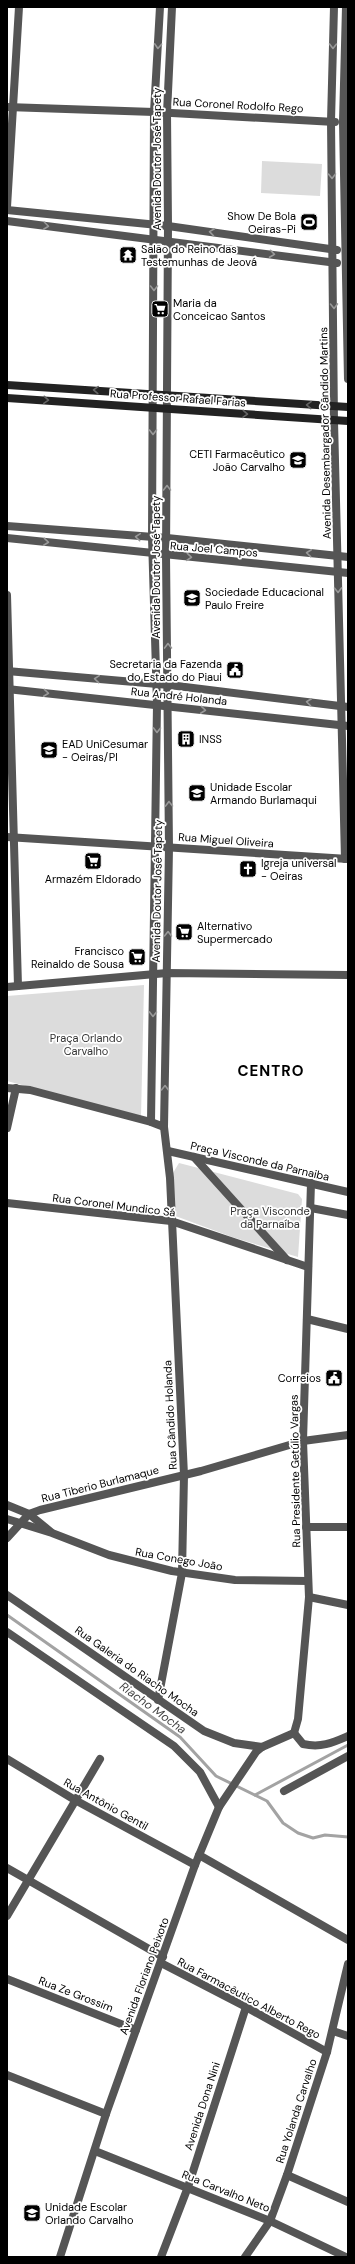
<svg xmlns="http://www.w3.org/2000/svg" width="355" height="2264" font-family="'DM Sans',sans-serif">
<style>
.green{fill:#dcdcdc}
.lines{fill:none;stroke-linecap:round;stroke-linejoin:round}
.stream{stroke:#a3a3a3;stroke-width:3}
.minor{stroke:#555;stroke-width:8}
.tertiary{stroke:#555;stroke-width:8}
.secondary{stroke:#222;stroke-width:8}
.oneway{stroke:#999}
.oneway2{stroke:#646464}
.labels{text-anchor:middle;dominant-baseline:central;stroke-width:3.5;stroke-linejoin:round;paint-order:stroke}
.street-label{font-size:11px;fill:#000;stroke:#fff}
.poi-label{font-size:11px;fill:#000;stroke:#fff;text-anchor:start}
.park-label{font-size:11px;fill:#333;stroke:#fff}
.water-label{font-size:12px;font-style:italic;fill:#444;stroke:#fff}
.district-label{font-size:15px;font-weight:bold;letter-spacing:1px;fill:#000;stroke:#fff}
</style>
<rect width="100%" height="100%" fill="#fff"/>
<g class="green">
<polygon points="262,161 322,164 320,196 261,193"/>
<polygon points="144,985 141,1117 7,1081 7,996"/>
<polygon points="179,1163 298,1194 302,1199 298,1257 232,1237 170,1214 170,1178"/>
</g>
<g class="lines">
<g class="stream">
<polyline points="7,1615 180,1737 216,1776 267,1801 283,1823 298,1833 313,1838 325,1835 348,1837"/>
<polyline points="255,1795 348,1745"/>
</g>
<g class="minor">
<polyline points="334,7 331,121 334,421 345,859"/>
<polyline points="346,7 343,122 348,379"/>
<polyline points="7,107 154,112 335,122"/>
<polyline points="7,207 19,7"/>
<polyline points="7,210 168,226 337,250"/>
<polyline points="7,221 337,263"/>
<polyline points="7,526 167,538 348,557"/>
<polyline points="7,538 348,573"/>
<polyline points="7,595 18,986"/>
<polyline points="7,671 169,685 348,707"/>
<polyline points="7,689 348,726"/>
<polyline points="7,837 348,859"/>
<polyline points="7,1088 30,1090 151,1122"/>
<polyline points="7,1128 16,1088"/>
<polyline points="168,1151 348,1192"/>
<polyline points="194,1157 287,1260"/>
<polyline points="7,1203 171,1221 308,1267"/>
<polyline points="311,1208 348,1215"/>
<polyline points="307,1319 348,1329"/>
<polyline points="7,1505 29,1514 51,1532"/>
<polyline points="7,1519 52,1533 109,1555 172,1571 235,1580 308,1581"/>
<polyline points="306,1527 348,1527"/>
<polyline points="7,1538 29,1514 40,1510 201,1471 303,1441 348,1435"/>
<polyline points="7,1595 204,1731 234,1743 262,1747"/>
<polyline points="309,1597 348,1605"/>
<polyline points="7,1632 174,1746 200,1772 219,1807"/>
<polyline points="158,1700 182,1573 184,1475 170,1178 164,1127"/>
<polyline points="294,1733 298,1719 309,1597 303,1441 311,1183"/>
<path d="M294,1733L303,1744C321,1748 332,1743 348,1736"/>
<polyline points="7,1759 75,1800 195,1865"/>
<polyline points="284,1791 348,1756"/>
<polyline points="199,1855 348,1940"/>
<polyline points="7,1868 163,1957"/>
<polyline points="7,1916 100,1759"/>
<polyline points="161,1963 246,2007 327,2052"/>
<polyline points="7,1979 136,2030"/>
<polyline points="333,2031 348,2036"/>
<polyline points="7,2075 106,2114"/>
<polyline points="95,2151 270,2221 346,2257"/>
<polyline points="287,2175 348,2202"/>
<polyline points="60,2257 106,2114 195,1865 219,1807 256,1752 262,1747 294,1733"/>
<polyline points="161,2257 188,2187 246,2007"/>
<polyline points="245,2257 270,2221 287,2175 327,2052 348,1964"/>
</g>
<g class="tertiary">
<polyline points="160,7 154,112 152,538 157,704 151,1122 164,1127 169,848 166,555 168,226 167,113 172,7"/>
<polyline points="7,987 167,973 348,975"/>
</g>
<g class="secondary">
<polyline points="7,385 348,407"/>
<polyline points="7,398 348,421"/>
</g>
</g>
<defs><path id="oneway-chevron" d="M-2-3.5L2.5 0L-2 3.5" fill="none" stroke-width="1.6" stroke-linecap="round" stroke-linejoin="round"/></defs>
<g class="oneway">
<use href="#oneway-chevron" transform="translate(158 46) rotate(93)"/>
<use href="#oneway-chevron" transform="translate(333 46) rotate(91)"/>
<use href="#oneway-chevron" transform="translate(332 176) rotate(89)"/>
<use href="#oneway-chevron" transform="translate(46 226) rotate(7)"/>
<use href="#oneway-chevron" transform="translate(212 232) rotate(-172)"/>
<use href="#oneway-chevron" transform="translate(272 254) rotate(8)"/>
<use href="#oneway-chevron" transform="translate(154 288) rotate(90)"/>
<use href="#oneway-chevron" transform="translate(334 306) rotate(89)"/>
<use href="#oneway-chevron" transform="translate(153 432) rotate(90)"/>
<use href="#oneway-chevron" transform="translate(167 488) rotate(-90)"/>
<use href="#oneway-chevron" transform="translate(138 537) rotate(-175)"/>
<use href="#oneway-chevron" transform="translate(46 542) rotate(6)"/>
<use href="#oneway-chevron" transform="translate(309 553) rotate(-174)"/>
<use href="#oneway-chevron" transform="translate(189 557) rotate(5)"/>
<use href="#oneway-chevron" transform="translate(338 590) rotate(89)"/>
<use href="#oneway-chevron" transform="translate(168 646) rotate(-91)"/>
<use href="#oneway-chevron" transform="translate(97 679) rotate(-175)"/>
<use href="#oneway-chevron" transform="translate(46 693) rotate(6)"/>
<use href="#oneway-chevron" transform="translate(309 702) rotate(-173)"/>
<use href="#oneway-chevron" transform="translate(203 710) rotate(6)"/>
<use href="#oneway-chevron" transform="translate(157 730) rotate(91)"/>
<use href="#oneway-chevron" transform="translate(169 804) rotate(-91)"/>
<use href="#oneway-chevron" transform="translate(168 934) rotate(-89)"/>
<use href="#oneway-chevron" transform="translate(153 1014) rotate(91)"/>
<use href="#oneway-chevron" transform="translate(165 1088) rotate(-89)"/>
</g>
<g class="oneway2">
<use href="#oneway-chevron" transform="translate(96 390) rotate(-177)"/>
<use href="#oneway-chevron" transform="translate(46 400) rotate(4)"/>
<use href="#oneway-chevron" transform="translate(309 405) rotate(-178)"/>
<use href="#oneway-chevron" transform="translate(245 414) rotate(4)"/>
</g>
<defs>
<symbol id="stadium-square" viewBox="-11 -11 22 22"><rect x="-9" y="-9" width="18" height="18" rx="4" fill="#000" stroke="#fff"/><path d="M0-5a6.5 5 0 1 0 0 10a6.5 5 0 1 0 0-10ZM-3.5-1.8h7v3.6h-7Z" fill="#fff"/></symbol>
<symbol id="temple-square" viewBox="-11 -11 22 22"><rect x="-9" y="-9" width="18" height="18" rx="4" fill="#000" stroke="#fff"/><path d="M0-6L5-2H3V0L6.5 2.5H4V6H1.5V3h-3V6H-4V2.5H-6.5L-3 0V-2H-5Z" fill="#fff"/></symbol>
<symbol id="supermarket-square" viewBox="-11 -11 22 22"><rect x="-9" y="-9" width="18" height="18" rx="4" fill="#000" stroke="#fff"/><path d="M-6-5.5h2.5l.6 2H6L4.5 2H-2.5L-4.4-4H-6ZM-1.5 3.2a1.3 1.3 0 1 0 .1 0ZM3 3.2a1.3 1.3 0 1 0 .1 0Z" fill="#fff"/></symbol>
<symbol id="school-square" viewBox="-11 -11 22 22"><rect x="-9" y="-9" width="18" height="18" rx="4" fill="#000" stroke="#fff"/><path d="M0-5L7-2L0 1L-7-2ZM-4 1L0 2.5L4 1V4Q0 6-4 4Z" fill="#fff"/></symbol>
<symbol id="civic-square" viewBox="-11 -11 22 22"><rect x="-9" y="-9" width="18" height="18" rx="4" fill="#000" stroke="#fff"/><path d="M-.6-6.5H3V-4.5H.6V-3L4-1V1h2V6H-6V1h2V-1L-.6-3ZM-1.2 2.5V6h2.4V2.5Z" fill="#fff"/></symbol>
<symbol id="building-square" viewBox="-11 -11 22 22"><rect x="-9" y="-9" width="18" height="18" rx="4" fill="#000" stroke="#fff"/><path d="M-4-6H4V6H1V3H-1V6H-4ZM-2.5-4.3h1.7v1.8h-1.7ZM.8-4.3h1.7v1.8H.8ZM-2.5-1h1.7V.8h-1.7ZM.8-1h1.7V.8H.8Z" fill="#fff"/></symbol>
<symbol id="university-square" viewBox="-11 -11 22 22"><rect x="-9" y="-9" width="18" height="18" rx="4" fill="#000" stroke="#fff"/><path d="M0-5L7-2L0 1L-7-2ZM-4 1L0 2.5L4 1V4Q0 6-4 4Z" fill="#fff"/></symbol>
<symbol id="church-square" viewBox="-11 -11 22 22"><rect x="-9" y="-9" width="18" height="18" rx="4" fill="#000" stroke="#fff"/><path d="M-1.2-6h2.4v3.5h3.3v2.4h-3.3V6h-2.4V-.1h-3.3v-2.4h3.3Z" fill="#fff"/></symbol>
</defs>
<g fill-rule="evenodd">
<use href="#stadium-square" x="299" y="212" width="20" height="20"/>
<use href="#temple-square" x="118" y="245" width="20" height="20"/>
<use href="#supermarket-square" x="150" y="299" width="20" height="20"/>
<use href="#school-square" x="288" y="450" width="20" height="20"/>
<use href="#school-square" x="182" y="588" width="20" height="20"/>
<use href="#civic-square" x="225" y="660" width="20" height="20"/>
<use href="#building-square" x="176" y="729" width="20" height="20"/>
<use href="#university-square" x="39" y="740" width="20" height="20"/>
<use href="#school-square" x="187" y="783" width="20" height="20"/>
<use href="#supermarket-square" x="83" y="851" width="20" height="20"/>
<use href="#church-square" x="238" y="859" width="20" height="20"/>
<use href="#supermarket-square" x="174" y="922" width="20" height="20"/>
<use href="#supermarket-square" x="127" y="947" width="20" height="20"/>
<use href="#civic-square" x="324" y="1368" width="20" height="20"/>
<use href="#school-square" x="22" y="2203" width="20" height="20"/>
</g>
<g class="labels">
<g class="street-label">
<text transform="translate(238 105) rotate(3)">Rua Coronel Rodolfo Rego</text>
<text transform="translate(157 159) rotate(-90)">Avenida Doutor José Tapety</text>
<text transform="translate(178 398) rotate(4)">Rua Professor Rafael Farias</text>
<text transform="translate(325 433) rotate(-91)">Avenida Desembargador Cândido Martins</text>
<text transform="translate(214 549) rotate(5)">Rua Joel Campos</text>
<text transform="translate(156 567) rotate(-90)">Avenida Doutor José Tapety</text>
<text transform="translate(179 696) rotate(6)">Rua André Holanda</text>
<text transform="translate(226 840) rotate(4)">Rua Miguel Oliveira</text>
<text transform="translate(157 891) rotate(-89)">Avenida Doutor José Tapety</text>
<text transform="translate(260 1161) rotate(13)">Praça Visconde da Parnaiba</text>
<text transform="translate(114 1205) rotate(7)">Rua Coronel Mundico Sá</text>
<text transform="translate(170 1415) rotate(-93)">Rua Cândido Holanda</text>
<text transform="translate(295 1471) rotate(-91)">Rua Presidente Getúlio Vargas</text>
<text transform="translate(100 1484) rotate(-14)">Rua Tiberio Burlamaque</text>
<text transform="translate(179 1559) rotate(10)">Rua Conego João</text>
<text transform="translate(137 1671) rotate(35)">Rua Galeria do Riacho Mocha</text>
<text transform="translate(106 1804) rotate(29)">Rua Antônio Gentil</text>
<text transform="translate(144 1976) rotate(-70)">Avenida Floriano Peixoto</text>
<text transform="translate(76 1994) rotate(21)">Rua Ze Grossim</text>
<text transform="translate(249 1998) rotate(28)">Rua Farmacêutico Alberto Rego</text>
<text transform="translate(202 2106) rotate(-72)">Avenida Dona Nini</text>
<text transform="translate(296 2111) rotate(-72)">Rua Yolanda Carvalho</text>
<text transform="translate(226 2191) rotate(22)">Rua Carvalho Neto</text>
</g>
<g class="poi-label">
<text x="296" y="216" text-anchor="end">Show De Bola<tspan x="296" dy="13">Oeiras-Pi</tspan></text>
<text x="141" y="249">Salão do Reino das<tspan x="141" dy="13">Testemunhas de Jeová</tspan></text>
<text x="173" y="303">Maria da<tspan x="173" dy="13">Conceicao Santos</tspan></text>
<text x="285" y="454" text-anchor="end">CETI Farmacêutico<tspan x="285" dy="13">João Carvalho</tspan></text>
<text x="205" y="592">Sociedade Educacional<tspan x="205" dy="13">Paulo Freire</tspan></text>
<text x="222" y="664" text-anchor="end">Secretaria da Fazenda<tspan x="222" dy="13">do Estado do Piaui</tspan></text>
<text x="199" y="739">INSS</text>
<text x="62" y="744">EAD UniCesumar<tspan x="62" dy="13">- Oeiras/PI</tspan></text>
<text x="210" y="787">Unidade Escolar<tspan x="210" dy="13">Armando Burlamaqui</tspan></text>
<text x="261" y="863">Igreja universal<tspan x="261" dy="13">- Oeiras</tspan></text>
<text x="93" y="879" text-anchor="middle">Armazém Eldorado</text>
<text x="197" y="926">Alternativo<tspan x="197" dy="13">Supermercado</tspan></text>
<text x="124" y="951" text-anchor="end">Francisco<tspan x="124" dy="13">Reinaldo de Sousa</tspan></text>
<text x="321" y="1378" text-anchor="end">Correios</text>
<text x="45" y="2207">Unidade Escolar<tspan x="45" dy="13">Orlando Carvalho</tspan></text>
</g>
<g class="park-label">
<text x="86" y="1038">Praça Orlando<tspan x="86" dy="13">Carvalho</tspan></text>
<text x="270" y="1211">Praça Visconde<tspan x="270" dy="13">da Parnaíba</tspan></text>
</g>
<g class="water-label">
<text transform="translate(153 1708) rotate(36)">Riacho Mocha</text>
</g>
<g class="district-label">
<text x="271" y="1071">CENTRO</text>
</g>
</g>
<rect width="355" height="2264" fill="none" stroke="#000000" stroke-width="16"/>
</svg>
